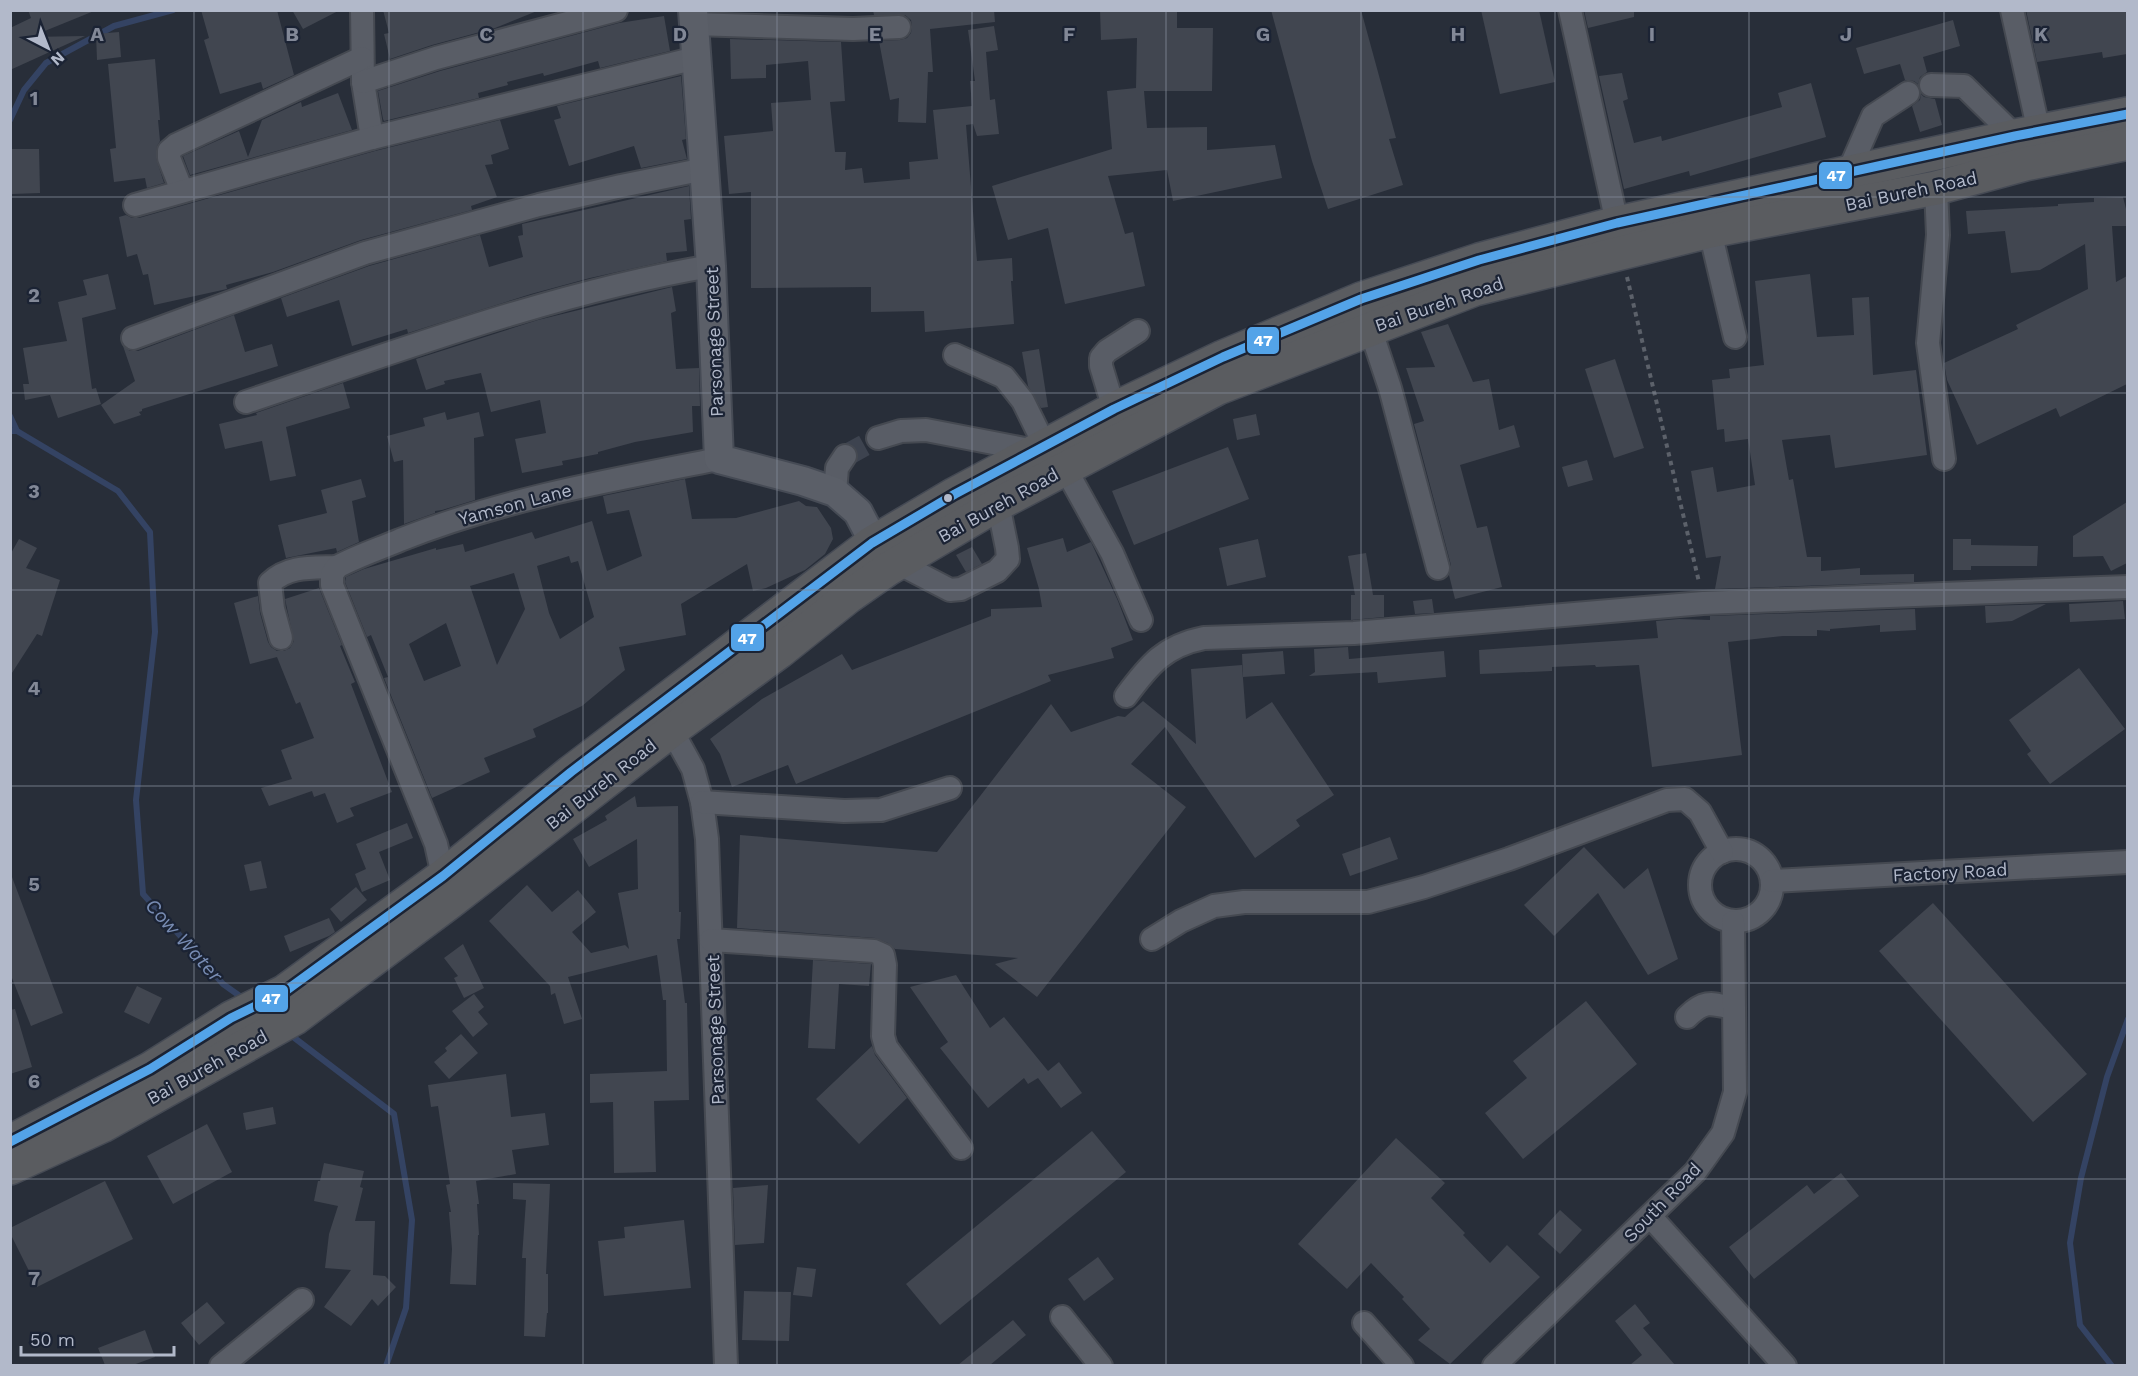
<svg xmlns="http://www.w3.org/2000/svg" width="2138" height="1376" font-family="'Work Sans',sans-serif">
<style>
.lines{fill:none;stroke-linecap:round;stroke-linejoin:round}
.stream{stroke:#344363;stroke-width:6}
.building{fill:#414650;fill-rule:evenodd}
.minor-tunnel{stroke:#3d434f;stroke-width:22;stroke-dasharray:22 11;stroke-linecap:butt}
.minor-casing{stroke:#454951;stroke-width:26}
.major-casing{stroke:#464b55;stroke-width:32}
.highway-casing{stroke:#454a54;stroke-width:36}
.path{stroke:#5c616a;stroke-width:4;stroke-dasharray:4.5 4.5;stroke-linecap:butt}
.minor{stroke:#595d66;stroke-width:22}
.major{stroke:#5b5f68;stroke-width:28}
.highway{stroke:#5a5c60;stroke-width:33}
.bus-1-casing{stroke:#1b2334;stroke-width:14}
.bus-1{stroke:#53a3e8;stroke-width:9}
.grid{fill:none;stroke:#828897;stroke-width:1.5;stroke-opacity:0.55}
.bus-dot{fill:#b2b9ca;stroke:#1b2334;stroke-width:2}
.labels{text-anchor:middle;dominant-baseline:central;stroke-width:4.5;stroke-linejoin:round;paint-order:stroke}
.street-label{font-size:18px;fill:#b2b9ca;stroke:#1b2334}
.water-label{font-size:20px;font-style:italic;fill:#788cb3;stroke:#1b2334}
.grid-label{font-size:20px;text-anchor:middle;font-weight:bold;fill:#828897;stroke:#1b2334;stroke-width:4.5;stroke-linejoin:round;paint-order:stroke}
.line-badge{stroke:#1b2334;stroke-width:2}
.badge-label{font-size:16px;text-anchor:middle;font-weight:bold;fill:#fff}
</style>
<rect width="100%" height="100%" fill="#282e39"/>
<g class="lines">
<g class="stream">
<polyline points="10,120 24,90 46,63 114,26 173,10"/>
<polyline points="10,416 17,431"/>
<polyline points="10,431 17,431 118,491 150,532 155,632 136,800 143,894 223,984 244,999"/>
<polyline points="288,1033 394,1114 412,1220 406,1308 386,1366"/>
<polyline points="2112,1366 2080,1325 2070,1243 2081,1178 2107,1077 2128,1019"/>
</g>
</g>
<g class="building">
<polygon points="28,10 94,10 94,11 30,37 85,36 10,70 10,28 31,18"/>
<polygon points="201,10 277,10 294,75 263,89 261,82 220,94 204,40 209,38"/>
<polygon points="292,10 340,10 303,29"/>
<polygon points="383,10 537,10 537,11 495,28 432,45 390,59 384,34 389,33"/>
<polygon points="873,10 994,10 995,22 930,29 933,72 928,72 926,123 898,122 899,98 890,100 879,41 900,40 907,38 911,33 912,26 911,20 905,15 874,15"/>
<polygon points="1100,10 1177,10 1177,28 1213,28 1212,91 1144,91 1147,128 1207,127 1207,150 1275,145 1282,178 1173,201 1167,170 1108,176 1125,234 1133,232 1145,286 1065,304 1048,228 1008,240 992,186 1112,149 1107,91 1136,88 1137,38 1101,40"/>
<polygon points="1271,10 1361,10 1396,138 1389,139 1403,185 1328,209 1312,161"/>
<polygon points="1481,10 1539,10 1555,82 1500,94"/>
<polygon points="1584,10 1634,10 1634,17 1588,28"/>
<polygon points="2026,10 2127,10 2127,54 2103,58 2102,52 2037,62"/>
<polygon points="664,16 670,51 600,68 598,61 544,76 543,73 507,82 508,85 478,93 479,98 384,121 383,119 378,91 440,71 619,23"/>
<polygon points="1953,20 1960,46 1923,57 1927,72 1920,77 1918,84 1914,81 1905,80 1900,64 1864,74 1856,48"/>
<polygon points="994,26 998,50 986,52 990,100 995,99 999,134 977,136 973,124 966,125 977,261 1012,258 1013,281 1011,281 1014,324 925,332 924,311 871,312 871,287 751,288 751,192 729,194 724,136 773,131 771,103 811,100 808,61 766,65 766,78 731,79 730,39 841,42 845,101 830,102 835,152 846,152 845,170 862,168 864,183 910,179 909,162 938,159 933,110 972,106 970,81 975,81 968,30"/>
<polygon points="119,32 121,57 97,60 96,34"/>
<polygon points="155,59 160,120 158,120 160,141 157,146 156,158 164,183 147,188 145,178 114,182 110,149 116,148 108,64"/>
<polygon points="1622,73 1628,99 1623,101 1634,143 1661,136 1662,141 1782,107 1778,93 1811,83 1826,137 1690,176 1689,171 1624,189 1599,76"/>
<polygon points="681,76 686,139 682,140 687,159 641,168 634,146 569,166 554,120 561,118 557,106"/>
<polygon points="338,93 352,130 190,175 183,156 239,131 248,157 262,120 301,102 302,107"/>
<polygon points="1921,94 1924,97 1935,99 1942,125 1920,132 1912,106 1920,100"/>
<polygon points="500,120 509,149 491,155 493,164 485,165 497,197 471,206 472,210 361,240 273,272 226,285 227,289 154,305 148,274 143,275 137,254 127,257 119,217 126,215 132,218 139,218 375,151"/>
<polygon points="11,149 39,149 40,193 12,194"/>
<polygon points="689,186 691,219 684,220 687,251 666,253 667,261 590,278 531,294 408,333 407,329 352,346 339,300 287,317 281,298 369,266 480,235 489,267 523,257 518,236 523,235 522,224"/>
<polygon points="2123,197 2127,213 2127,226 2112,226 2116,282 2127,276 2127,384 2060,417 2056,408 1977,445 1947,380 1944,363 2018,329 2016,325 2088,289 2085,244 2040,270 2011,273 2005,231 1968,234 1966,211 2058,206 2058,204 2094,202 2094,198"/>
<polygon points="108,274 116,309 82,318 92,389 96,388 101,404 58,418 50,395 25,400 23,384 29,384 23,348 67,341 58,302 87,295 83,280"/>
<polygon points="1810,274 1817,337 1854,335 1852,298 1869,297 1873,375 1916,370 1927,455 1835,468 1830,435 1782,440 1789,480 1793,479 1807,557 1821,557 1821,571 1860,568 1860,575 1914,574 1914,582 1715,589 1721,556 1706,558 1691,471 1713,467 1717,492 1755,485 1748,439 1725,442 1724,429 1717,430 1712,380 1730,378 1729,369 1764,365 1755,281"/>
<polygon points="672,287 676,311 671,313 676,369 699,368 700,406 692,406 693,432 635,442 598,452 598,454 562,461 563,465 522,473 515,439 546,433 540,400 491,412 481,373 444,381 445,384 426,390 416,359 538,320"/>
<polygon points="234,315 245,352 272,344 278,366 142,409 142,411 139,412 141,415 114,424 101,405 135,381 123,346 130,351 138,351"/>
<polygon points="1448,324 1473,382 1489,379 1499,430 1514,425 1520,447 1460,465 1477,528 1487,526 1502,587 1455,599 1449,575 1451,565 1414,424 1424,421 1406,368 1435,367 1421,332"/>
<polygon points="1039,349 1048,407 1041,408 1028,386 1022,352"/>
<polygon points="1615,359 1644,448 1614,458 1585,369"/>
<polygon points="343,383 350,408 286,427 296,476 270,481 262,441 225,449 219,424 257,415 256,413"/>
<polygon points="445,412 447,420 479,412 484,436 474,438 475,500 442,510 435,511 435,513 404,524 403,460 394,462 387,436 425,426 423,418"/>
<polygon points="1256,414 1260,435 1237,440 1233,419"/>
<polygon points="1228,447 1249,499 1134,545 1112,491"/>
<polygon points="1587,460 1593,480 1568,487 1562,467"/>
<polygon points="361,479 366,497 352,501 359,542 337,552 336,548 286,558 278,525 327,513 321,490"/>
<path d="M685,479L692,519L736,518L799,501L806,506L817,507L831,528L833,539L825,554L805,570L766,588L753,591L747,564L681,604L686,635L619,647L625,670L582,706L533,729L536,737L484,758L490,772L432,798L384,678L388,677L371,635L367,637L345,582L346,577L364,569L436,548V550L463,544L465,552L532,532L535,539L592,521L607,571L642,556L629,510L607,514L603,496ZM569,556L571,563L578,561L594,617L560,639L549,613L537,566ZM514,573L525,609L497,665L470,586ZM446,623L461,666L424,681L409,644Z"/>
<polygon points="2127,502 2127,563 2111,571 2103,556 2073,557 2073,536"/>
<polygon points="1063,538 1067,552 1091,542 1118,601 1133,640 1111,648 1114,658 1048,675 1051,681 796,784 788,765 732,787 720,754 710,739 762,699 842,654 852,670 991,616 991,609 1042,607 1039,589 1027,548"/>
<polygon points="19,539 37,548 26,568 60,580 42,636 37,634 10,676 10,555"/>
<polygon points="1258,539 1266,577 1227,586 1219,548"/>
<polygon points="1953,539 1971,539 1971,545 2038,546 2037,566 1971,566 1971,570 1953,570"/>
<polygon points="972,547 982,564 966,572 956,555"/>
<polygon points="1366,553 1373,595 1384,595 1384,617 1351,620 1351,595 1355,595 1348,556"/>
<polygon points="319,588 342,645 340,646 355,682 351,684 392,792 350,808 354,816 337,823 325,793 314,797 312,791 269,806 261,788 292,779 281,750 314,738 300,702 296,704 277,657 250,664 234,603 258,596 260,613 268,642 271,647 277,651 284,651 290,648 294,641 285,599"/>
<polygon points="1432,599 1434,613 1415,614 1413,601"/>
<polygon points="2123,601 2125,619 2070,622 2069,604"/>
<polygon points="2046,604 2012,621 1986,623 1985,606"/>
<polygon points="1915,609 1916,630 1880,632 1880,625 1830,629 1830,631 1817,630 1817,636 1783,636 1728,642 1742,755 1652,767 1639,665 1596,667 1595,665 1552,667 1552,671 1480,674 1479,650 1658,638 1656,621 1679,619 1710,620 1710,616"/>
<polygon points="1348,647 1349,659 1444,651 1446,677 1378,683 1377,672 1309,676 1315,672 1314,649"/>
<polygon points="1283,651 1285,674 1243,677 1242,654"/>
<polygon points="1242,665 1246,719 1272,702 1334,795 1296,820 1300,826 1255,858 1165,727 1131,764 1186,807 1037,997 995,964 1018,958 895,949 888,943 875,938 737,928 740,835 937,852 1051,704 1071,732 1118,716 1125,717 1143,701 1196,744 1191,669"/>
<polygon points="2079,668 2125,729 2050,784 2027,754 2031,751 2009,720"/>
<polygon points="635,796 637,807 678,806 679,912 681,912 680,939 677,939 685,1003 687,1003 689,1100 654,1101 656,1172 614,1173 613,1102 590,1103 590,1074 667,1071 666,1000 663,1000 657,955 568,977 582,1019 564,1024 555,993 551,995 550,986 489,921 527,885 552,912 578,890 596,912 572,932 591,953 625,945 629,949 618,893 638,889 637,839 589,867 573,839 607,820 605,816"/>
<polygon points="407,823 413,838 379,852 390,880 362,892 355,874 366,869 356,844"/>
<polygon points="1390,837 1398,859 1350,876 1342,854"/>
<polygon points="1584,847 1624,889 1648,868 1678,959 1648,975 1598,893 1554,936 1524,905"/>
<polygon points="261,861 267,888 250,891 244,865"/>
<polygon points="12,877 63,1013 31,1026 10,973 10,878"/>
<polygon points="356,887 367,900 341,922 330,909"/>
<polygon points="1933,903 2087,1074 2033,1122 1879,951"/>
<polygon points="329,918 335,932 329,936 290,952 284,936"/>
<polygon points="463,944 484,988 464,998 454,978 458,976 444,958"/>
<polygon points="813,960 871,964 869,986 839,984 835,1049 808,1048"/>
<polygon points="956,975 990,1028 1004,1017 1048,1071 1059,1062 1082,1093 1061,1108 1038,1078 1028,1084 1024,1078 988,1108 940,1048 948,1042 910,987"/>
<polygon points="137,986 162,998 149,1024 124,1012"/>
<polygon points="474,994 484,1007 478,1012 488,1024 473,1037 452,1011"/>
<polygon points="1586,1001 1637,1064 1523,1159 1485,1113 1527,1078 1513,1061"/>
<polygon points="15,1009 32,1067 10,1074 10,1010"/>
<polygon points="461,1034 478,1053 449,1079 434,1062 447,1051 445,1048"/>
<polygon points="872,1046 875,1055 907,1098 859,1144 816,1099"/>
<polygon points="506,1074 511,1117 545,1113 549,1145 512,1150 516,1174 476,1181 479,1204 477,1204 479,1235 478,1235 476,1285 450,1284 452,1249 449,1212 451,1212 446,1185 450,1184 438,1106 431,1107 428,1085"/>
<polygon points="273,1107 276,1124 246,1130 243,1113"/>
<polygon points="207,1124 232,1172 173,1204 147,1156"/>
<polygon points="1092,1131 1126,1172 940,1325 906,1284"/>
<polygon points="1396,1138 1445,1183 1431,1198 1465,1233 1463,1235 1490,1263 1507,1245 1540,1277 1450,1364 1418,1340 1430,1329 1402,1299 1404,1297 1371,1263 1347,1289 1298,1244"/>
<polygon points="324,1163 364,1171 360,1187 363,1188 355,1221 375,1221 373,1275 385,1276 396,1287 378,1306 372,1299 351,1326 324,1307 351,1270 325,1268 329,1234 338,1206 314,1201 318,1181 320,1181"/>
<polygon points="1841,1173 1859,1196 1754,1279 1729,1247 1807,1185 1814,1194"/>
<polygon points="105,1181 133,1239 37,1287 10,1233 10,1228"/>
<polygon points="513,1183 550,1184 546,1274 548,1274 548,1313 547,1313 545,1337 524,1336 526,1258 522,1258 526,1200 513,1199"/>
<polygon points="768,1185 764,1243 735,1245 733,1188"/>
<polygon points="1560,1210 1582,1230 1560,1254 1538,1234"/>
<polygon points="684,1220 691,1288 604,1296 598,1241 625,1238 624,1227"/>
<polygon points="1098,1257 1114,1279 1084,1301 1068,1279"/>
<polygon points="797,1267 816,1269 812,1297 793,1295"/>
<polygon points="744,1291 791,1292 789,1341 742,1340"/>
<polygon points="207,1302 225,1323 199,1345 181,1323"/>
<polygon points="1635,1304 1650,1323 1643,1328 1675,1365 1630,1365 1642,1355 1615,1321"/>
<polygon points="1013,1320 1026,1335 990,1365 958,1365"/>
<polygon points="145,1330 155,1357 133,1365 105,1365 98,1348"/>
</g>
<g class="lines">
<polyline class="minor-tunnel" points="845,456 878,438"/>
<defs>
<g id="minor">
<polyline points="362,10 363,82 372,138"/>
<polyline points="1570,10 1617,223"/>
<polyline points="2012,10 2039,132"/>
<polyline points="694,24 853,29 899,27"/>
<polyline points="363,82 436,58 616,10"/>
<polyline points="1931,85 1964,86 2015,136"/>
<polyline points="1848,173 1873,116 1908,93"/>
<polyline points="1936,188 1938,235 1928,343 1944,459"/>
<polyline points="182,191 169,158 169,151 176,145 362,58"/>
<polyline points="135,205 372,138 696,58"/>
<polyline points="1710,231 1735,337"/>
<polyline points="1366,316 1390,388 1438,568"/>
<polyline points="133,338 365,253 539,205 621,186 705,169"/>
<polyline points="955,355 1004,377 1023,401 1045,446"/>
<path d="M246,402C398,351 552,293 711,266"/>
<polyline points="1114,409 1101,366 1101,358 1107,351 1138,331"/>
<polyline points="878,438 901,431 926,430 1035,451"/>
<polyline points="1065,468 1112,553 1141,620"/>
<polyline points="835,492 837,468 845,456"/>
<polyline points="898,563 950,590 961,589 997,571 1008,559 1007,548 998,504"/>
<path d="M281,638L273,609L270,583C289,565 313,568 337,567"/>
<path d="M1126,696C1149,665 1164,646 1204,638L1354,633L1703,603L2128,587"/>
<polyline points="666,720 693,769 702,802 707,839 726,1366"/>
<polyline points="702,802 844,811 881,810 950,788"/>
<circle cx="1736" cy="885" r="36"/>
<path d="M443,876L436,844L332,585V574L337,567C357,556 379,549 400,540C503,499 611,480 719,459"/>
<polyline points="1772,881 2128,862"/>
<polyline points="1152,939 1181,921 1214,906 1244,902 1368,902 1424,887 1509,859 1667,800 1685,799 1700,812 1722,852"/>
<polyline points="711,940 874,951 883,955 885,965 883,1036 886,1047 961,1148"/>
<path d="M1687,1017C1704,1000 1711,1003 1733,1008"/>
<polyline points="1650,1216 1785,1366"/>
<polyline points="1062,1317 1101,1366"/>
<polyline points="1364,1323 1402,1366"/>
<polyline points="221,1366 302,1300"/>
<polyline points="1494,1366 1695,1172 1723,1133 1735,1092 1733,922"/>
</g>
<polyline id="major" points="693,10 711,266 719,459 803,481 835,492 858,512 884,562"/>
<g id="highway">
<polyline points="10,1142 150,1069 231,1018 284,992 443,876 571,772 872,543 955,494 1114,409 1223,357 1361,299 1479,260 1617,223 2015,136 2128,114"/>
<polyline points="10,1168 102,1126 295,1018 450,902 672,730 779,652 848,597 888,569 998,504 1218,388 1475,289 1710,231 1936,188 2025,164 2128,143"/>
</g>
</defs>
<use href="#minor" class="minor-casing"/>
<use href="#major" class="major-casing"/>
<use href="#highway" class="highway-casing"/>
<polyline class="path" points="1627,277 1699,582"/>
<use href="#minor" class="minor"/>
<use href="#major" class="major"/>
<use href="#highway" class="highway"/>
<defs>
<polyline id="bus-1" points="10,1142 150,1069 231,1018 284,992 443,876 571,772 872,543 955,494 1114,409 1223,357 1361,299 1479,260 1617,223 2015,136 2128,114"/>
</defs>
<use href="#bus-1" class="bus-1-casing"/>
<use href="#bus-1" class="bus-1"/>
</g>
<path class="grid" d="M194,10V1366M389,10V1366M583,10V1366M777,10V1366M972,10V1366M1166,10V1366M1361,10V1366M1555,10V1366M1749,10V1366M1944,10V1366M10,197H2128M10,393H2128M10,590H2128M10,786H2128M10,983H2128M10,1179H2128"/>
<circle class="bus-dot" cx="948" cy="498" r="5"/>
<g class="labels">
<g class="street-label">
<text transform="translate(1911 191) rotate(-12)">Bai Bureh Road</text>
<text transform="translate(1439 304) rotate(-19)">Bai Bureh Road</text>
<text transform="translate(714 342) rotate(-92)">Parsonage Street</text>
<text transform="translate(515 504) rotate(-15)">Yamson Lane</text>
<text transform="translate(998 505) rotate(-29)">Bai Bureh Road</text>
<text transform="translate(601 784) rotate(-38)">Bai Bureh Road</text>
<text transform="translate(1950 872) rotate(-3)">Factory Road</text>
<text transform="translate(715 1030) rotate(-92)">Parsonage Street</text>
<text transform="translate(207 1067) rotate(-29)">Bai Bureh Road</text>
<text transform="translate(1662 1202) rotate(-46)">South Road</text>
</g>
<g class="water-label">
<text transform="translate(184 940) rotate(48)">Cow Water</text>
</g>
</g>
<g class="grid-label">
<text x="97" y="41">A</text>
<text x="292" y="41">B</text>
<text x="486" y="41">C</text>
<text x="680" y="41">D</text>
<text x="875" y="41">E</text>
<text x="1069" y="41">F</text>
<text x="1263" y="41">G</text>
<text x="1458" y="41">H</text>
<text x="1652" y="41">I</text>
<text x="1846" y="41">J</text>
<text x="2041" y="41">K</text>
<text x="34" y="105">1</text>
<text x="34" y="302">2</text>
<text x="34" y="498">3</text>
<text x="34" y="695">4</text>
<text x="34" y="891">5</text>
<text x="34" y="1088">6</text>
<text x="34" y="1285">7</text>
</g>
<g class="line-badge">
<rect x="1818" y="161" width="35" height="29" rx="6" fill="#53a3e8"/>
<rect x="1246" y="326" width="34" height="29" rx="6" fill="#53a3e8"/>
<rect x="730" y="623" width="35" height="29" rx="6" fill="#53a3e8"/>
<rect x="254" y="984" width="35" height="29" rx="6" fill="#53a3e8"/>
</g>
<g class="badge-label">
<text x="1836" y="181">47</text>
<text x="1263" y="346">47</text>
<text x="747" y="644">47</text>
<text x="271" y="1004">47</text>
</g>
<rect width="2138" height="1376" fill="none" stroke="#b2b9ca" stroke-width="24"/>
<g transform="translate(48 48) rotate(138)" stroke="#1b2334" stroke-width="4.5" paint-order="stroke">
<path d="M0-4.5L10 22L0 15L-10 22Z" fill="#b2b9ca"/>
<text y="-9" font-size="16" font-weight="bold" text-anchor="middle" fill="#b2b9ca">N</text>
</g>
<path d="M21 1346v9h153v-9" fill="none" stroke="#b2b9ca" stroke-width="3"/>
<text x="30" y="1346" font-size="18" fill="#b2b9ca" stroke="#1b2334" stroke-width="4.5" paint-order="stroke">50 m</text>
</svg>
